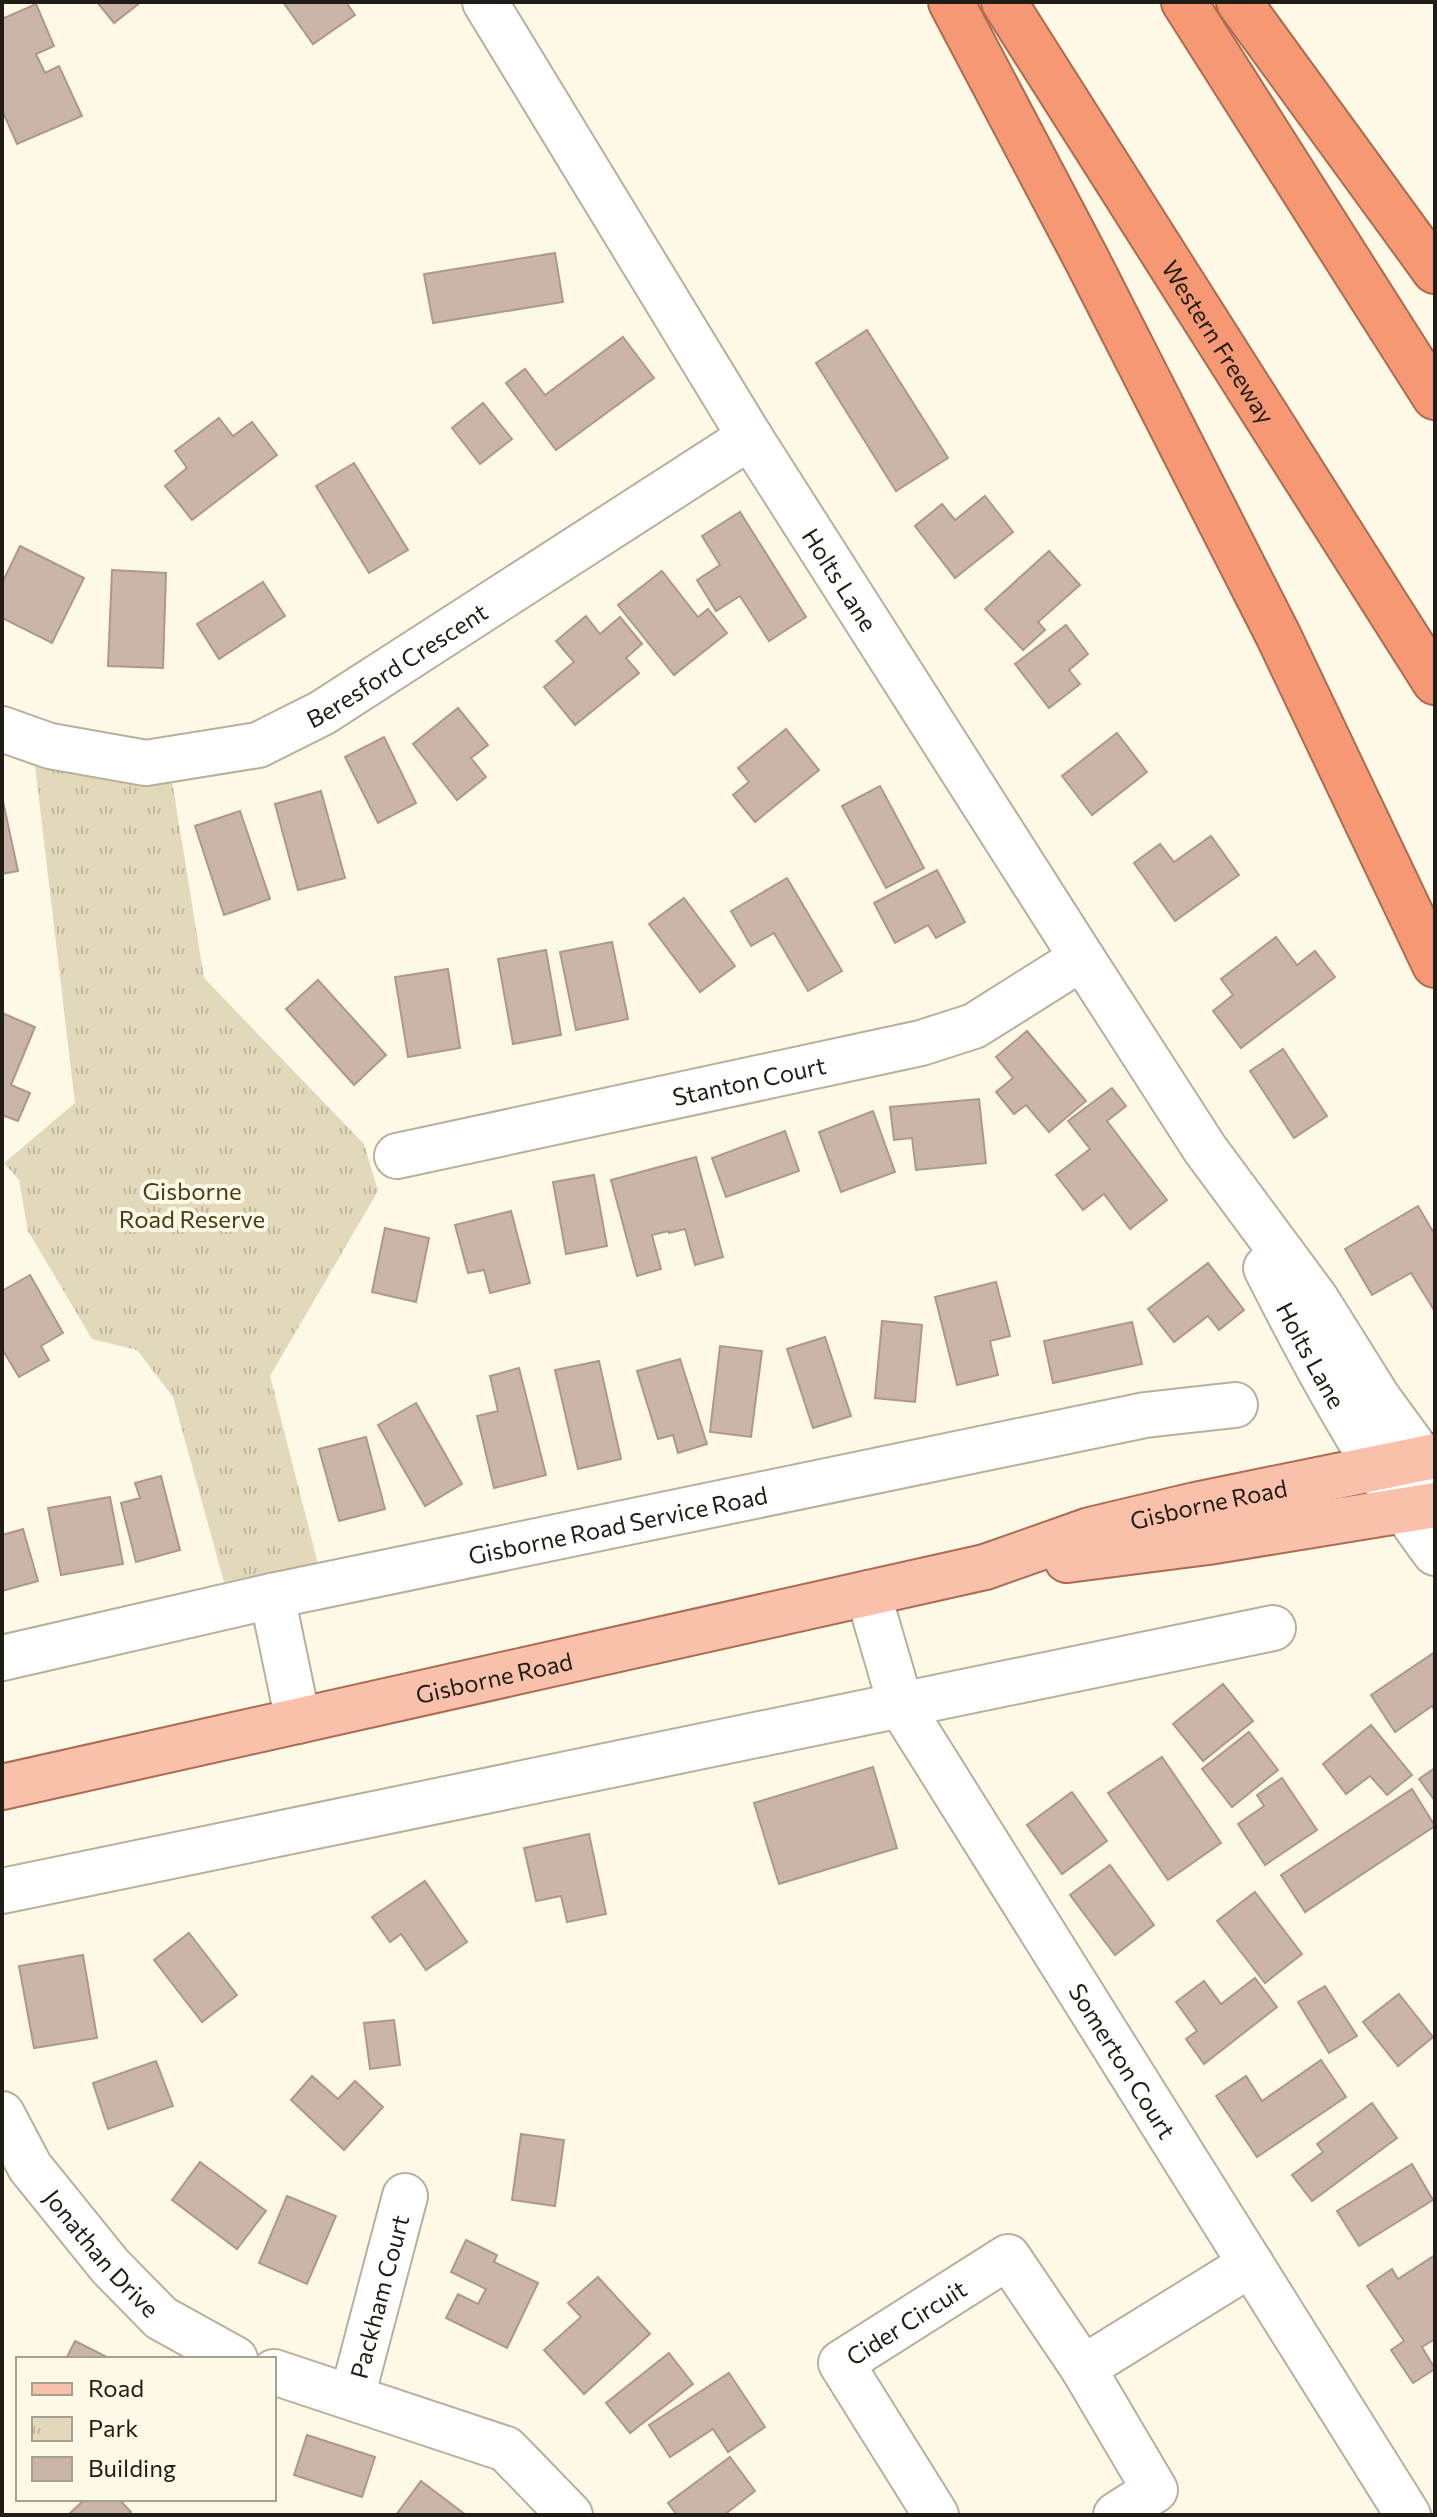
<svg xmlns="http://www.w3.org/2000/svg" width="1437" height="2517" font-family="Commissioner,sans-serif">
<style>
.park{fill:url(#park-tufts)}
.building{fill:#cbb4a9;stroke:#ae988d;stroke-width:2}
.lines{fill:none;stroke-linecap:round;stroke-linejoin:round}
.minor-casing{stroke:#b7b09b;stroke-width:48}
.major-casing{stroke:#aa6d52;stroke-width:48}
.highway-casing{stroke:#aa6d52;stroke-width:48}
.minor{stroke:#fff;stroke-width:44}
.major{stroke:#f9c1ab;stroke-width:44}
.highway{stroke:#f59873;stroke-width:44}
.labels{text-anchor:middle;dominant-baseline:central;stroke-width:8;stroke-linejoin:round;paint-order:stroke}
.street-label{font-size:24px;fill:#1f1d15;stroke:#fef8e6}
.park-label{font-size:24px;fill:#483c15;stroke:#fef8e6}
</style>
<defs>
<pattern id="park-tufts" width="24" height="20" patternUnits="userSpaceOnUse" patternTransform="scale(2)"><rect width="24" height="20" fill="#e2d8ba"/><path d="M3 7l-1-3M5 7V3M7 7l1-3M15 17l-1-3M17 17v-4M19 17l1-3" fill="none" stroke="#c1b99f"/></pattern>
</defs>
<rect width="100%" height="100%" fill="#fef8e6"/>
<polygon class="park" points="34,757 172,781 204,978 364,1144 378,1191 270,1376 318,1564 224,1582 173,1397 137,1350 92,1339 28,1231 19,1180 4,1163 75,1103"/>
<g class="building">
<polygon points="97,2 141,2 114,23"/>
<polygon points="283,2 346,2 355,15 313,44"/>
<polygon points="36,4 54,46 36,54 45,73 59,66 82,116 17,144 2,110 2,19"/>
<polygon points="555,253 563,302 433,323 424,274"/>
<polygon points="867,330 948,458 896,491 816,363"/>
<polygon points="623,337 654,378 556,450 506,383 525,369 545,395"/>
<polygon points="483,403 512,439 480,464 452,428"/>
<polygon points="219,418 233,436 252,422 277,455 192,520 165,486 187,468 175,451"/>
<polygon points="354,463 408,550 369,573 316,486"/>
<polygon points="985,496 1013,532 955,578 915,526 942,504 955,520"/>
<polygon points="740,512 806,617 769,641 740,596 716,611 697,580 720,565 702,536"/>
<polygon points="20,546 84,578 52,643 2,618 2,583"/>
<polygon points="1049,551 1080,585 1038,622 1045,630 1023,650 985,609"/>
<polygon points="112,570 166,573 163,668 108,666"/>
<polygon points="662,571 698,617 708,609 727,633 674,675 618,605"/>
<polygon points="263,582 285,616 219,659 197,624"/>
<polygon points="586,616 600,634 620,617 642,644 626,658 639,673 575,725 544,687 574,662 556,641"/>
<polygon points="1066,625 1088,654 1069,670 1080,684 1049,708 1015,664"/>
<polygon points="458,708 488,745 471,758 486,777 457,800 413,744"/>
<polygon points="786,729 819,770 755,822 733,795 749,782 738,768"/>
<polygon points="1117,733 1147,772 1092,815 1062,776"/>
<polygon points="384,737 416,803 378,823 345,757"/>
<polygon points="880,786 924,868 886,888 842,806"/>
<polygon points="321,791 345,878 298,890 275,804"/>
<polygon points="2,797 18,871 2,874"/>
<polygon points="240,811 270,899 224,915 195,826"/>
<polygon points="1211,836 1239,875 1175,921 1134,863 1160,844 1174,862"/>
<polygon points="937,870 965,922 936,938 928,925 895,943 874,903"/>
<polygon points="787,878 842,971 808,991 774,933 751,946 731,911"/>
<polygon points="684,898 735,966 700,992 649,924"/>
<polygon points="1276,937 1297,965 1315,951 1335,977 1241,1048 1213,1011 1233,995 1221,979"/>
<polygon points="612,942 628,1019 576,1030 560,952"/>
<polygon points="546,950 561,1035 513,1044 498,959"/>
<polygon points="448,969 460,1048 408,1057 395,977"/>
<polygon points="318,980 386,1055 354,1085 286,1009"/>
<polygon points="2,1013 35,1027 11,1085 30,1093 18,1121 2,1115"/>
<polygon points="1027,1031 1086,1101 1049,1132 1026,1105 1014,1114 996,1092 1013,1078 996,1057"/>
<polygon points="1283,1049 1327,1116 1294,1138 1250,1071"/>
<polygon points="1112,1088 1126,1106 1107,1121 1167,1200 1130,1229 1104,1194 1083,1210 1056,1175 1090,1149 1068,1121"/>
<polygon points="979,1099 986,1163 916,1170 912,1138 894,1140 890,1107"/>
<polygon points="873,1111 895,1172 841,1192 819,1132"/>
<polygon points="785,1131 799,1171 726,1197 712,1158"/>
<polygon points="696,1157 723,1257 695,1265 685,1229 669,1233 669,1231 652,1235 661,1269 637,1276 611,1180"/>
<polygon points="594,1175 607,1246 566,1254 553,1182"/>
<polygon points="1418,1206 1435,1235 1434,1310 1411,1273 1372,1295 1345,1249"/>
<polygon points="511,1211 530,1283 490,1293 484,1270 468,1273 455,1225"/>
<polygon points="385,1228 429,1238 416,1302 372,1292"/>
<polygon points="1208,1263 1244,1310 1219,1330 1208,1316 1174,1342 1148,1309"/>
<polygon points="30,1275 63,1333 41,1346 49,1360 19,1377 2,1349 2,1291"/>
<polygon points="996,1282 1010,1336 990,1341 998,1375 957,1385 935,1297"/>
<polygon points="882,1321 922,1325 915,1402 875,1398"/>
<polygon points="1132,1322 1142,1364 1053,1383 1044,1341"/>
<polygon points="825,1337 851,1416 813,1428 787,1349"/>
<polygon points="720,1346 762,1351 751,1437 710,1432"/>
<polygon points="680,1359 707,1444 678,1453 673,1435 658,1439 637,1371"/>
<polygon points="599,1361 621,1459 578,1469 555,1370"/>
<polygon points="519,1368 546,1475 494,1488 477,1416 498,1411 490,1376"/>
<polygon points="416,1403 462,1484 425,1506 378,1425"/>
<polygon points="366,1437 385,1509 339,1521 319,1449"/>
<polygon points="161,1476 180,1550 136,1562 121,1503 140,1498 135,1483"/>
<polygon points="110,1497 123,1564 61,1575 48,1508"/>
<polygon points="23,1529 38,1581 2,1591 2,1535"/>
<polygon points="1435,1652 1435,1711 1432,1706 1395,1732 1371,1695"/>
<polygon points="1223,1684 1253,1721 1203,1761 1173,1724"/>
<polygon points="1371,1725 1412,1775 1387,1795 1370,1776 1346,1794 1323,1764"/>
<polygon points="1249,1732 1278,1770 1232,1807 1202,1769"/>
<polygon points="1162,1757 1221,1843 1168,1880 1108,1793"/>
<polygon points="873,1767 897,1848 779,1884 754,1803"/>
<polygon points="1435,1768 1435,1801 1419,1779"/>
<polygon points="1282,1778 1317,1830 1265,1865 1238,1824 1264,1806 1257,1795"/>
<polygon points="1412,1789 1435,1826 1305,1912 1281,1875"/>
<polygon points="1072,1792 1107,1841 1062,1874 1027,1825"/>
<polygon points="589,1834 606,1914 567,1922 561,1896 536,1901 524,1848"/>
<polygon points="1110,1865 1154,1925 1115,1955 1070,1895"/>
<polygon points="425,1881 467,1942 426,1970 401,1934 390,1942 372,1917"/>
<polygon points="1255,1892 1302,1954 1265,1983 1217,1921"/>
<polygon points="189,1933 237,1995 202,2022 154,1960"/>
<polygon points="83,1955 97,2038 34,2048 19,1966"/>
<polygon points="1255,1978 1277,2007 1204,2064 1186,2039 1197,2031 1176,2002 1204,1981 1221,2004"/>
<polygon points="1325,1986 1357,2036 1329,2053 1298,2002"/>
<polygon points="1399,1994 1433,2037 1398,2066 1363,2022"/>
<polygon points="394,2020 400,2065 370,2069 364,2023"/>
<polygon points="1321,2060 1346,2097 1257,2157 1216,2096 1246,2076 1262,2101"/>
<polygon points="156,2061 173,2106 108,2129 93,2083"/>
<polygon points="312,2076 338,2099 355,2081 383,2107 344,2150 291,2100"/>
<polygon points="1372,2103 1397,2138 1312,2201 1292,2175 1323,2152 1317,2144"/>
<polygon points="521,2134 564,2140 555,2206 512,2200"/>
<polygon points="200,2162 266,2211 237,2249 172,2200"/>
<polygon points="1412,2164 1433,2200 1359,2246 1337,2211"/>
<polygon points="287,2196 336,2216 307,2284 259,2263"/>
<polygon points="466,2240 497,2255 494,2262 538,2283 507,2348 446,2318 458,2294 478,2304 486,2289 451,2272"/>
<polygon points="1435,2255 1435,2339 1422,2347 1435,2369 1413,2383 1391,2350 1404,2341 1367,2286 1392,2269 1398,2279"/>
<polygon points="598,2277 650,2334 584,2394 544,2350 581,2317 568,2303"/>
<polygon points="75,2341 109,2358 109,2359 66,2359"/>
<polygon points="669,2353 693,2384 630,2433 606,2403"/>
<polygon points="729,2373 765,2427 728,2452 713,2429 670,2457 649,2425"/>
<polygon points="307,2435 375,2457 362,2497 294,2475"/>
<polygon points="730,2457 755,2491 724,2515 677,2515 668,2503"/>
<polygon points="421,2481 466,2515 396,2515"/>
<polygon points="85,2499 119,2499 131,2512 128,2515 68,2515"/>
</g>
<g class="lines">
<defs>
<g id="minor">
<path id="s1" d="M485,2L750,437L1082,958L1205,1149L1316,1299L1378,1398L1435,1476"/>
<path id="s2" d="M2,729L50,746L146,763L258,745L322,713L750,437"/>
<path id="s3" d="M397,1156L921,1043L974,1026L1082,958"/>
<path id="s4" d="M1266,1268C1316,1367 1369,1464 1435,1553"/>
<path id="s5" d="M868,1593L901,1706L1408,2515"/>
<polyline points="272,1596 298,1721"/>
<path id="s6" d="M2,1658L272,1596L1145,1415L1235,1405"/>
<polyline points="2,1891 1273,1628"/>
<path id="s7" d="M2,2114L30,2167L110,2266L161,2318L235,2359"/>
<polyline points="1083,2368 1251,2264"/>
<polyline points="274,2372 506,2449 570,2515"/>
<path id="s8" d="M352,2397L405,2196"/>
<path id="s9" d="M936,2515L841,2363L1008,2257L1083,2368L1155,2490L1116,2515"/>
</g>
<g id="major">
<polyline points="1067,1560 1208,1542 1435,1505"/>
<path id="s10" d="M2,1787L985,1567L1090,1530L1195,1505L1435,1456"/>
</g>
<g id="highway">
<polyline points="951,2 1087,260 1278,635 1435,965"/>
<path id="s11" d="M1004,2L1435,682"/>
<polyline points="1184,2 1435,397"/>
<polyline points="1239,2 1435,271"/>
</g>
</defs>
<use href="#minor" class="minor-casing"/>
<use href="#major" class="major-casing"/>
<use href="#highway" class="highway-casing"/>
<use href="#minor" class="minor"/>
<use href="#major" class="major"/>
<use href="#highway" class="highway"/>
</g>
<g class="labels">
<g class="street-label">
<text stroke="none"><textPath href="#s11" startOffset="402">Western Freeway</textPath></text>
<text stroke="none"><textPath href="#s1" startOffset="678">Holts Lane</textPath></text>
<text stroke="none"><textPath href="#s2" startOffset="422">Beresford Crescent</textPath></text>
<text stroke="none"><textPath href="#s3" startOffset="360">Stanton Court</textPath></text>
<text stroke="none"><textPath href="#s4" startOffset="98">Holts Lane</textPath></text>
<text stroke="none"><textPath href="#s10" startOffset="1240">Gisborne Road</textPath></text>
<text stroke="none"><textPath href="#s6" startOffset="630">Gisborne Road Service Road</textPath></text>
<text stroke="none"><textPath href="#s10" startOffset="504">Gisborne Road</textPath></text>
<text stroke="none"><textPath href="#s5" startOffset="536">Somerton Court</textPath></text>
<text stroke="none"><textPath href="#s7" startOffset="172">Jonathan Drive</textPath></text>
<text stroke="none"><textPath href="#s8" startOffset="104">Packham Court</textPath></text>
<text stroke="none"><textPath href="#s9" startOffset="256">Cider Circuit</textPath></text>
</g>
<g class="park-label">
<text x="192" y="1190">Gisborne<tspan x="192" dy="28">Road Reserve</tspan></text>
</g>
</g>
<rect width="1437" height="2517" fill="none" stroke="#1f1d15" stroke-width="8"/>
<rect x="16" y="2357" width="260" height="144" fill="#fef8e6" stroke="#a5a092" stroke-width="2"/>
<rect x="32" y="2383" width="40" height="12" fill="#f9c1ab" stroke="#a5a092" stroke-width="2"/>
<text x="88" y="2397" font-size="24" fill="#1f1d15">Road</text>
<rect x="32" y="2417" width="40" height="24" fill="url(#park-tufts)" stroke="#a5a092" stroke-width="2"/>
<text x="88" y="2437" font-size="24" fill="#1f1d15">Park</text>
<rect x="32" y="2457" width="40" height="24" fill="#cbb4a9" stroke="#a5a092" stroke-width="2"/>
<text x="88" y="2477" font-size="24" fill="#1f1d15">Building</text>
</svg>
